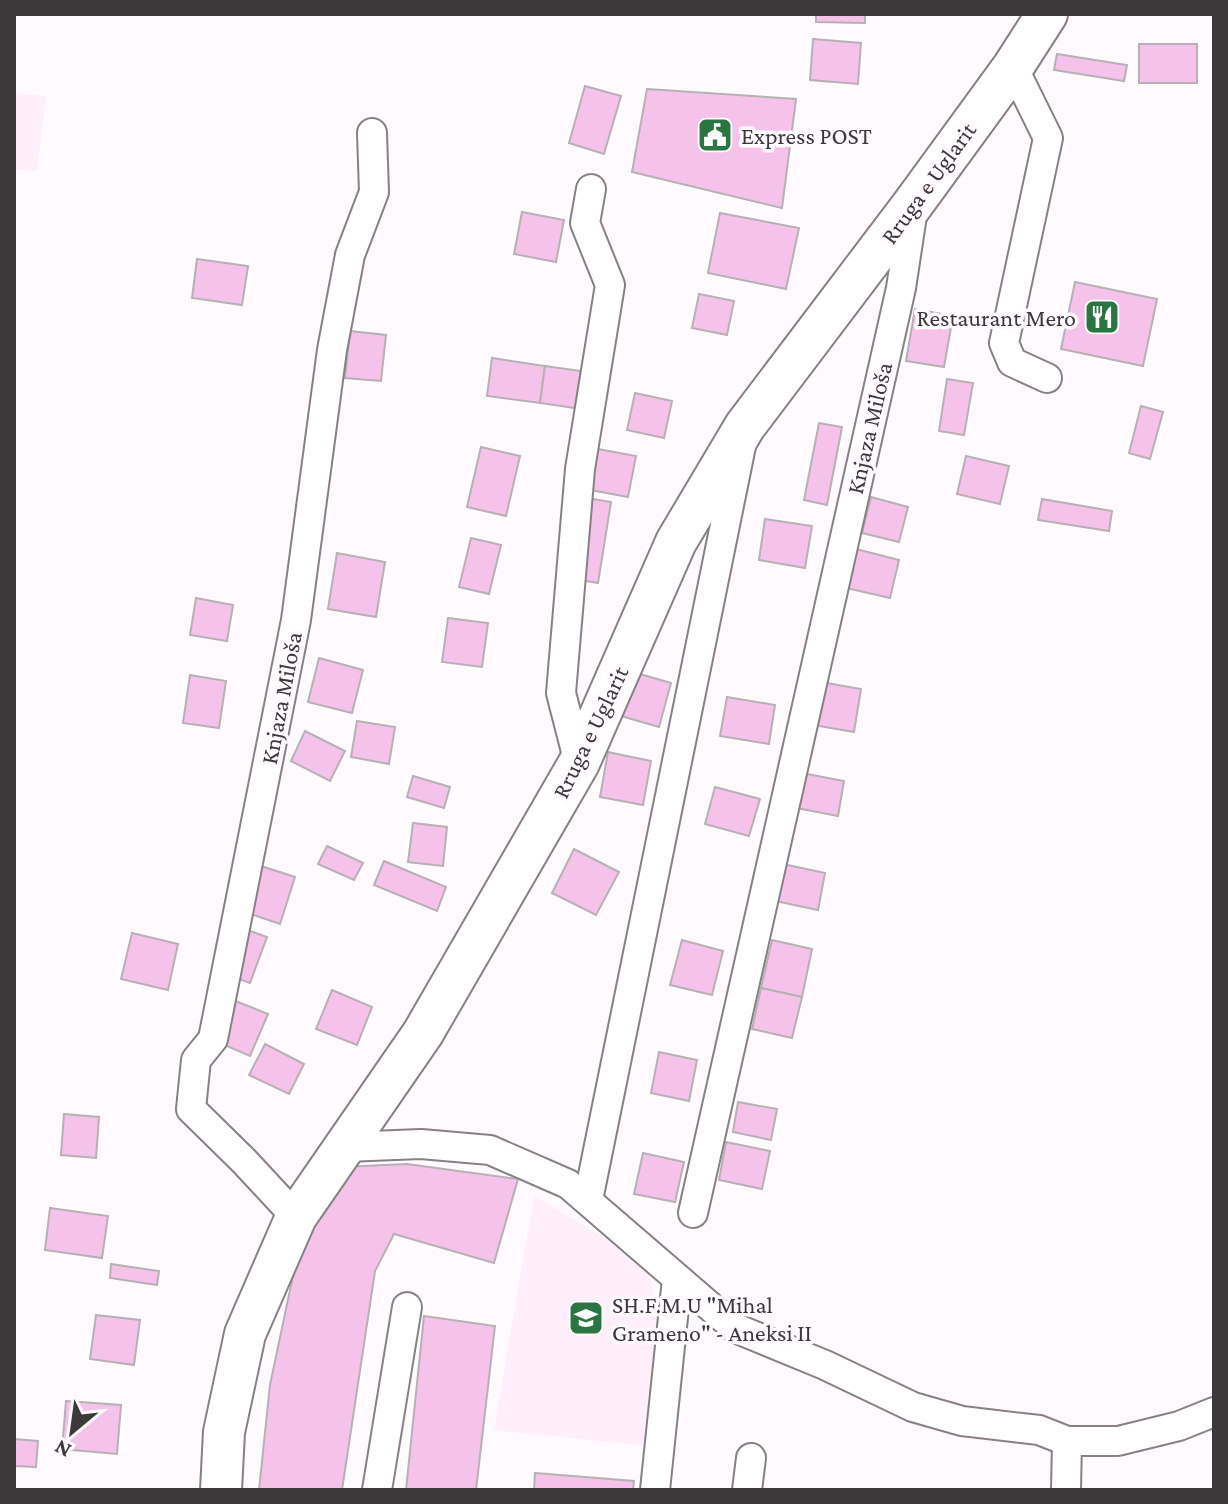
<svg xmlns="http://www.w3.org/2000/svg" width="1228" height="1504" font-family="'Crimson Pro',serif">
<style>
.built{fill:#feeffa}
.building{fill:#f5c3e9;stroke:#b7b0b5;stroke-width:2}
.lines{fill:none;stroke-linecap:round;stroke-linejoin:round}
.street-casing{stroke:#878185;stroke-width:32}
.secondary-casing{stroke:#878185;stroke-width:44}
.street{stroke:#fff;stroke-width:28}
.secondary{stroke:#fff;stroke-width:40}
.labels{text-anchor:middle;dominant-baseline:central;stroke-width:7;stroke-linejoin:round;paint-order:stroke}
.poi-label{font-size:24px;fill:#3c393b;stroke:#fffafd;text-anchor:start}
.street-label{font-size:24px;fill:#3c393b;stroke:#fffafd}
</style>
<rect width="100%" height="100%" fill="#fffafd"/>
<g class="built">
<polygon points="14,93 46,96 37,171 14,170"/>
<polygon points="534,1196 647,1263 669,1373 658,1447 494,1430"/>
</g>
<g class="building">
<polygon points="816,14 865,14 865,23 816,22"/>
<polygon points="813,39 861,43 858,84 810,80"/>
<rect x="1139" y="44" width="58" height="39"/>
<polygon points="1057,54 1127,65 1124,81 1054,70"/>
<polygon points="585,86 621,96 604,154 569,143"/>
<polygon points="647,89 796,99 782,208 632,172"/>
<polygon points="522,212 564,220 556,262 514,254"/>
<polygon points="720,213 799,228 786,289 708,273"/>
<polygon points="197,259 248,266 242,305 192,298"/>
<polygon points="1075,282 1157,299 1143,366 1061,349"/>
<polygon points="699,294 734,301 727,335 692,328"/>
<polygon points="915,309 953,316 944,367 906,361"/>
<polygon points="350,331 386,335 381,381 345,378"/>
<polygon points="492,358 545,366 540,403 487,396"/>
<polygon points="545,366 581,371 575,408 540,403"/>
<polygon points="947,379 973,383 964,435 939,431"/>
<polygon points="635,393 672,401 664,438 627,430"/>
<polygon points="1141,406 1163,412 1150,459 1129,453"/>
<polygon points="819,423 842,427 827,505 804,500"/>
<polygon points="481,447 520,456 506,516 467,507"/>
<polygon points="598,449 636,456 628,497 590,490"/>
<polygon points="966,456 1009,466 1000,504 957,494"/>
<polygon points="871,497 908,507 899,542 862,533"/>
<polygon points="587,498 611,502 598,583 574,579"/>
<polygon points="1042,499 1112,511 1109,531 1038,520"/>
<polygon points="765,519 812,526 805,568 759,560"/>
<polygon points="471,538 501,545 489,594 459,587"/>
<polygon points="852,548 899,560 890,598 842,587"/>
<polygon points="337,553 385,562 376,617 328,609"/>
<polygon points="196,598 233,605 227,641 190,635"/>
<polygon points="448,618 488,623 482,667 442,662"/>
<polygon points="319,658 363,670 352,713 308,702"/>
<polygon points="626,670 671,683 659,727 614,714"/>
<polygon points="190,675 226,681 219,728 183,723"/>
<polygon points="821,682 861,689 854,732 813,725"/>
<polygon points="727,697 775,705 769,744 720,736"/>
<polygon points="357,721 395,727 389,764 351,757"/>
<polygon points="305,731 345,751 330,781 291,761"/>
<polygon points="608,752 651,761 643,805 600,797"/>
<polygon points="802,773 844,781 838,816 796,808"/>
<polygon points="413,776 450,787 444,808 407,797"/>
<polygon points="715,787 760,799 749,836 705,824"/>
<polygon points="413,823 447,827 443,866 408,862"/>
<polygon points="327,846 363,863 354,880 318,864"/>
<polygon points="574,849 619,872 596,915 552,893"/>
<polygon points="384,861 446,887 437,911 374,885"/>
<polygon points="783,864 825,873 818,910 775,901"/>
<polygon points="258,865 295,877 280,924 242,911"/>
<polygon points="245,929 267,937 250,983 228,975"/>
<polygon points="132,933 178,944 168,990 121,979"/>
<polygon points="682,940 723,951 712,995 670,985"/>
<polygon points="772,940 812,949 802,997 761,988"/>
<polygon points="761,988 802,997 792,1038 752,1029"/>
<polygon points="332,990 372,1007 357,1045 316,1029"/>
<polygon points="233,1000 268,1014 250,1056 215,1041"/>
<polygon points="265,1044 304,1064 289,1094 249,1075"/>
<polygon points="659,1052 697,1060 689,1101 651,1093"/>
<polygon points="738,1102 777,1109 771,1140 733,1132"/>
<polygon points="64,1114 99,1117 96,1158 61,1155"/>
<polygon points="726,1142 770,1151 762,1189 719,1180"/>
<polygon points="643,1153 684,1162 675,1202 634,1194"/>
<polygon points="407,1164 518,1179 494,1263 394,1234 375,1271 342,1490 259,1490 270,1385 302,1233 342,1167"/>
<polygon points="50,1208 108,1216 102,1258 45,1250"/>
<polygon points="111,1264 159,1271 157,1285 110,1278"/>
<polygon points="96,1315 140,1320 134,1365 90,1359"/>
<polygon points="424,1316 495,1326 476,1490 406,1490"/>
<polygon points="66,1401 121,1405 117,1454 62,1449"/>
<polygon points="14,1439 38,1441 36,1467 14,1466"/>
<polygon points="535,1473 634,1481 633,1490 534,1490"/>
</g>
<g class="lines">
<defs>
<g id="street">
<polyline points="1013,67 1048,138 1004,343 1012,362 1047,378"/>
<polyline points="579,763 561,693 580,469 610,285 585,223 591,189"/>
<polyline points="345,1147 421,1144 490,1150 568,1184 735,1328 825,1365 913,1407 962,1421 1039,1430 1067,1441 1118,1441 1179,1426 1214,1412"/>
<polyline points="588,1200 741,446"/>
<polyline points="693,1213 901,288 913,209"/>
<polyline points="296,1217 244,1161 191,1109 196,1060 213,1039 296,620 332,350 350,255 374,192 372,133"/>
<polyline points="377,1490 407,1307"/>
<polyline points="655,1490 677,1279"/>
<polyline points="747,1490 751,1458"/>
<polyline points="1066,1490 1067,1441"/>
</g>
<polyline id="secondary" points="221,1490 224,1432 245,1334 296,1217 423,1033 579,763 676,542 745,426 913,204 1013,67 1047,14"/>
</defs>
<use href="#street" class="street-casing"/>
<use href="#secondary" class="secondary-casing"/>
<use href="#street" class="street"/>
<use href="#secondary" class="secondary"/>
</g>
<defs>
<symbol id="civic-square" viewBox="-11 -11 22 22"><rect x="-9" y="-9" width="18" height="18" rx="4" fill="#2b7543" stroke="#fffafd"/><path d="M-.6-6.5H3V-4.5H.6V-3L4-1V1h2V6H-6V1h2V-1L-.6-3ZM-1.2 2.5V6h2.4V2.5Z" fill="#fff"/></symbol>
<symbol id="restaurant-square" viewBox="-11 -11 22 22"><rect x="-9" y="-9" width="18" height="18" rx="4" fill="#2b7543" stroke="#fffafd"/><path d="M-5-6h1v4h1v-4h1v4h1v-4h1v5L-1.5 .5V6h-2V.5L-5-1ZM5-6V6H3V1.5H1.5Q1.5-4 5-6Z" fill="#fff"/></symbol>
<symbol id="school-square" viewBox="-11 -11 22 22"><rect x="-9" y="-9" width="18" height="18" rx="4" fill="#2b7543" stroke="#fffafd"/><path d="M0-5L7-2L0 1L-7-2ZM-4 1L0 2.5L4 1V4Q0 6-4 4Z" fill="#fff"/></symbol>
</defs>
<g fill-rule="evenodd">
<use href="#civic-square" x="695" y="115" width="40" height="40"/>
<use href="#restaurant-square" x="1082" y="297" width="40" height="40"/>
<use href="#school-square" x="566" y="1298" width="40" height="40"/>
</g>
<g class="labels">
<g class="poi-label">
<text x="741" y="135">Express POST</text>
<text x="1076" y="317" text-anchor="end">Restaurant Mero</text>
<text x="612" y="1304">SH.F.M.U "Mihal<tspan x="612" dy="28">Grameno" - Aneksi II</tspan></text>
</g>
<g class="street-label">
<text transform="translate(928 183) rotate(-54)">Rruga e Uglarit</text>
<text transform="translate(869 428) rotate(-77)">Knjaza Miloša</text>
<text transform="translate(281 698) rotate(-79)">Knjaza Miloša</text>
<text transform="translate(590 732) rotate(-64)">Rruga e Uglarit</text>
</g>
</g>
<rect width="1228" height="1504" fill="none" stroke="#3c393b" stroke-width="32"/>
<g transform="translate(72 1432) rotate(209)" stroke="#fffafd" stroke-width="6" paint-order="stroke">
<path d="M0-6L14 30L0 20L-14 30Z" fill="#3c393b"/>
<text y="-12" font-size="22" font-weight="bold" text-anchor="middle" fill="#3c393b">N</text>
</g>
</svg>
